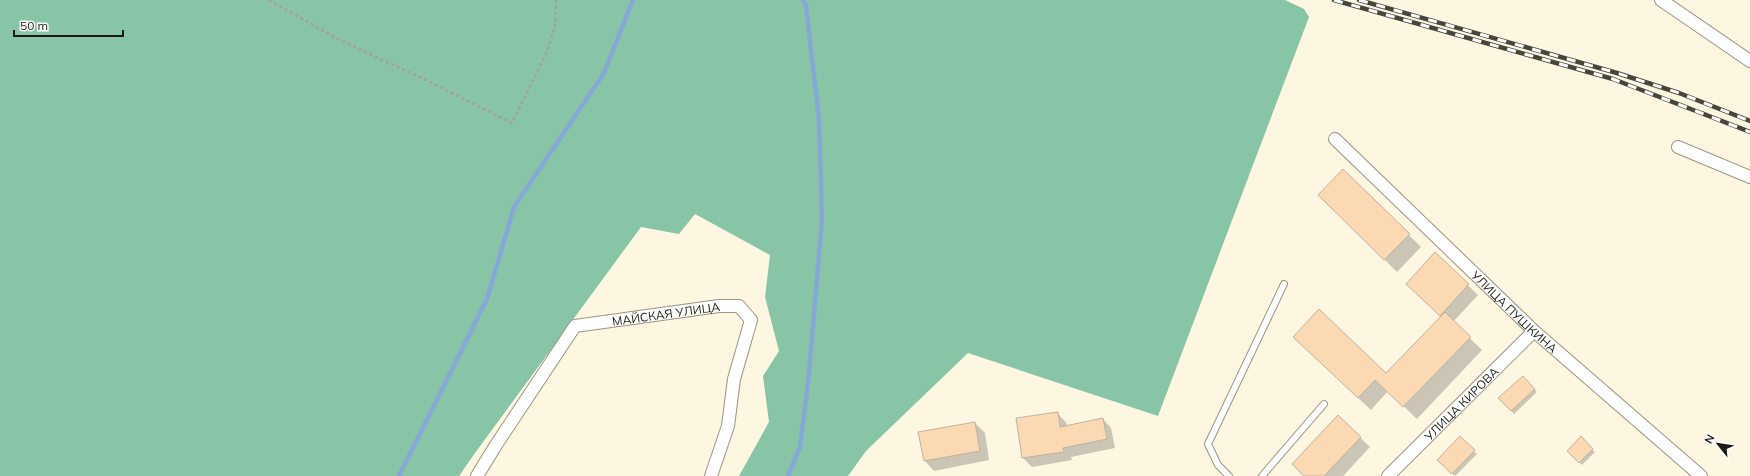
<svg xmlns="http://www.w3.org/2000/svg" width="1750" height="476" font-family="Mulish,sans-serif">
<style>
.forest{fill:#87c5a6}
.shadow{fill:#0003}
.lines{fill:none;stroke-linecap:round;stroke-linejoin:round}
.stream{stroke:#86a8d7;stroke-width:4.5}
.building{fill:#fad9b3;stroke:#c0b2a1}
.lane-casing{stroke:#9a9480;stroke-width:8}
.street-casing{stroke:#9a9480;stroke-width:14}
.path{stroke:#a6a191;stroke-width:2.5;stroke-dasharray:3 3;stroke-linecap:butt}
.lane{stroke:#fff;stroke-width:6}
.street{stroke:#fff;stroke-width:12}
.rail-casing{stroke:#48453b;stroke-width:4.5}
.rail{stroke:#fff;stroke-width:3;stroke-dasharray:9;stroke-linecap:butt}
.labels{text-anchor:middle;dominant-baseline:central;stroke-width:3.5;stroke-linejoin:round;paint-order:stroke}
.street-label{font-size:12px;fill:#1c1a12;stroke:#fff}
</style>
<rect width="100%" height="100%" fill="#fdf7e2"/>
<polygon class="forest" points="0,0 1285,0 1304,9 1309,17 1158,416 968,353 866,451 848,476 739,476 769,422 763,376 779,351 765,297 770,255 695,214 679,234 641,227 475,453 459,476 0,476"/>
<g class="shadow">
<polygon points="1343,170 1421,247 1397,272 1319,195"/>
<polygon points="1435,254 1478,295 1453,322 1482,350 1417,419 1388,391 1371,410 1306,349 1386,374 1441,317 1417,294"/>
<polygon points="1523,377 1537,392 1514,414 1500,399"/>
<polygon points="1057,413 1066,422 1067,426 1103,419 1111,428 1115,448 1071,457 1072,460 1032,467 1023,458"/>
<polygon points="1339,417 1370,447 1343,476 1305,476"/>
<polygon points="975,423 985,433 989,460 934,471 925,461"/>
<polygon points="1460,438 1477,454 1455,476 1439,460"/>
<polygon points="1581,438 1595,452 1582,465 1568,451"/>
</g>
<g class="lines">
<g class="stream">
<polyline points="399,476 487,299 514,207 604,73 633,0"/>
<polyline points="788,476 800,447 809,374 822,220 819,119 806,6 803,0"/>
</g>
</g>
<g class="building">
<polygon points="1343,169 1410,234 1384,260 1318,195"/>
<polygon points="1435,252 1469,284 1440,316 1406,284"/>
<polygon points="1319,309 1386,373 1445,312 1471,337 1403,407 1375,380 1358,398 1293,337"/>
<polygon points="1523,376 1535,389 1511,411 1498,398"/>
<polygon points="1058,412 1060,427 1103,418 1107,439 1063,448 1064,452 1022,458 1016,418"/>
<polygon points="1338,415 1361,437 1324,476 1304,476 1292,464"/>
<polygon points="975,422 980,451 924,461 918,432"/>
<polygon points="1460,436 1475,450 1452,474 1437,460"/>
<polygon points="1581,436 1593,449 1579,463 1567,451"/>
</g>
<g class="lines">
<defs>
<g id="lane">
<polyline points="1229,476 1218,465 1208,444 1284,284"/>
<polyline points="1262,476 1324,404"/>
</g>
<g id="street">
<polyline points="1661,0 1750,61"/>
<path id="s1" d="M1335,139L1534,331L1701,476"/>
<polyline points="1678,147 1750,177"/>
<path id="s2" d="M477,476L496,445L575,326L719,306H739L751,320L734,379L728,426L711,476"/>
<path id="s3" d="M1388,476L1534,331"/>
</g>
</defs>
<use href="#lane" class="lane-casing"/>
<use href="#street" class="street-casing"/>
<polyline class="path" points="269,0 338,39 432,83 512,123 547,52 555,26 556,0"/>
<use href="#lane" class="lane"/>
<use href="#street" class="street"/>
<defs>
<g id="rail">
<polyline points="1334,0 1613,79 1750,132"/>
<polyline points="1359,0 1617,73 1679,93 1750,121"/>
</g>
</defs>
<use href="#rail" class="rail-casing"/>
<use href="#rail" class="rail"/>
</g>
<g class="labels">
<g class="street-label">
<text stroke="none"><textPath href="#s1" startOffset="249">УЛИЦА ПУШКИНА</textPath></text>
<text stroke="none"><textPath href="#s2" startOffset="271">МАЙСКАЯ УЛИЦА</textPath></text>
<text stroke="none"><textPath href="#s3" startOffset="103">УЛИЦА КИРОВА</textPath></text>
</g>
</g>
<g transform="translate(1718 444) rotate(300)" stroke="#ffffff" stroke-width="3" paint-order="stroke">
<path d="M0-3L7 15L0 10L-7 15Z" fill="#1c1a12"/>
<text y="-6" font-size="11" font-weight="bold" text-anchor="middle" fill="#1c1a12">N</text>
</g>
<path d="M14 30v6h109v-6" fill="none" stroke="#1c1a12" stroke-width="2"/>
<text x="20" y="30" font-size="12" fill="#1c1a12" stroke="#ffffff" stroke-width="3" paint-order="stroke">50 m</text>
</svg>
